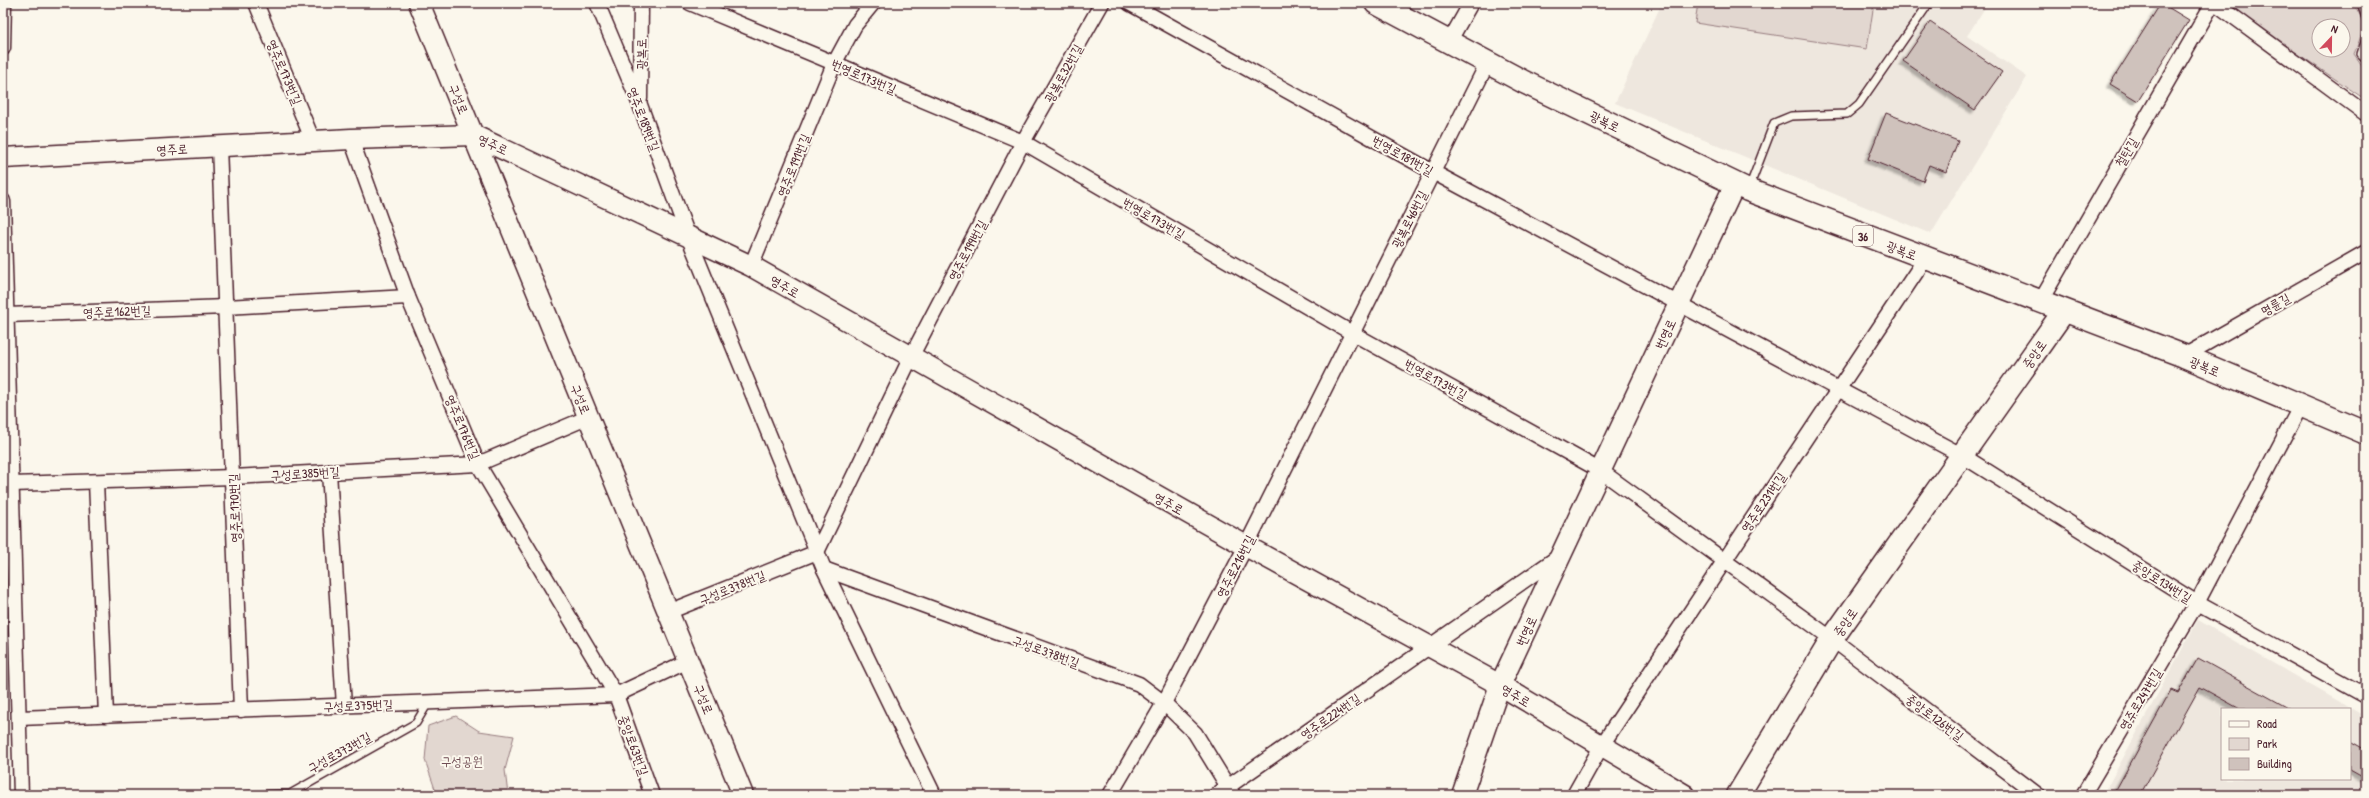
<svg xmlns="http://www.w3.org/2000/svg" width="2369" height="798" font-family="'Patrick Hand','Poor Story',sans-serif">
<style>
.built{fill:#eee7de;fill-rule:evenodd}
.green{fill:#e2d7d0;stroke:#967b7e;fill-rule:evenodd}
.building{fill:#cfc2bc;stroke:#4a1f2b;filter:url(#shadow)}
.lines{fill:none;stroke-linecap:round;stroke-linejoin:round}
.lane-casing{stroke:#4a1f2b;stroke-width:10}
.street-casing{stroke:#4a1f2b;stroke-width:17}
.secondary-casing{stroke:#4a1f2b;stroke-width:23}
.primary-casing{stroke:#4a1f2b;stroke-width:25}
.lane{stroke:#fbf7ec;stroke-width:7}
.street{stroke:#fbf7ec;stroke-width:14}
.secondary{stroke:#fbf7ec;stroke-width:20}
.primary{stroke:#fbf7ec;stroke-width:22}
.labels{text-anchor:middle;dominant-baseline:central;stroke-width:4;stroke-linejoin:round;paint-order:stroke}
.shield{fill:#fbf7ec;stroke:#7f6065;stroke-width:1}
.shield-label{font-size:12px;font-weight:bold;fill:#4a1f2b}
.street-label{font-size:13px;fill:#4a1f2b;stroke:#fbf7ec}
.park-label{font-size:13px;fill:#704d54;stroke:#fbf7ec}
</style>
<defs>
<filter id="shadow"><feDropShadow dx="-3.5" dy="3.5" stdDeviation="1" flood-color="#0004"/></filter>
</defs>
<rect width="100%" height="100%" fill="#fbf7ec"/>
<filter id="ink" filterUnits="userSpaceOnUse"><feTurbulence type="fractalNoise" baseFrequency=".025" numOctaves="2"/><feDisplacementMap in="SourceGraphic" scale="8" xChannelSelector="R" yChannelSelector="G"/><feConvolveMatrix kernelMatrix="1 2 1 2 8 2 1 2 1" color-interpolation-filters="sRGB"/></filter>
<g filter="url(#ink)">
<g class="built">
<polygon points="1662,3 1988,3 1967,36 2027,77 1931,234 1615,103"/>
<path d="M2198,620L2366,717V795H2103ZM2222,709H2350V779H2222Z"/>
</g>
<g class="green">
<polygon points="1698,3 1874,3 1867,49 1695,23"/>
<path d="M2223,3H2351C2369,20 2362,34 2354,54L2366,71V100ZM2319,26H2343V50H2319Z"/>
<polygon points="456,716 479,731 514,736 505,770 508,795 437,795 425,760 428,726"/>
</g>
<g class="building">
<polygon points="2161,3 2189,20 2138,101 2110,84"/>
<polygon points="1930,22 2002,72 1975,110 1903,61"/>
<polygon points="1886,113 1958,141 1946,172 1929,165 1923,181 1868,159"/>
<polygon points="2198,658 2290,709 2240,709 2200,687 2140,795 2113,795 2171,690 2178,693"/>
<polygon points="2350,742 2366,751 2366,779 2350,770"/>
</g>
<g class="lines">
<defs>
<g id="lane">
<polyline points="2361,3 2366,18"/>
<polyline points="2366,39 2361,54 2366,59"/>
<polyline points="1749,188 1774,123 1791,116 1847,114 1859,104 1929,3"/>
<polyline points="248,795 290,794 416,723 428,703"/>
</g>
<g id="street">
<polyline points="256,3 313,141"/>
<polyline points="597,3 640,105 688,236 824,569 934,795"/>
<polyline points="690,3 1023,142 1352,333 1601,471 1832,639 2038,795"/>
<polyline points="1129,3 1433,172 1963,456 2197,603 2366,696"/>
<polyline points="2215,3 2366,114"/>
<polyline points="1449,42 1471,3"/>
<polyline points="3,48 4,3"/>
<polyline points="640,99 641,3"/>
<polyline points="351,139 408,297 478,464 616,695 652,795"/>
<polyline points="219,146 241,710"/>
<polyline points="3,201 21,795"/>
<polyline points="751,266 834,64 855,25 873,3"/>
<polyline points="2040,302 2213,3"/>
<polyline points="7,315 226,307 408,297"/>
<polyline points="2184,356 2366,252"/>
<polyline points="329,472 344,706"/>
<polyline points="96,482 106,715"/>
<polyline points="12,484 233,477 478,464 589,417"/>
<polyline points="824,569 1139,684 1164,703 1195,733 1233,795"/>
<polyline points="668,612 817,552 911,357 1023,142 1102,3"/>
<polyline points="19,718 616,695 688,661"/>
<polyline points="1110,795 1164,703 1246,546 1488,62"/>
<polyline points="1216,795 1561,555"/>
<polyline points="1574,795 1602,745 1925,259"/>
<polyline points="2083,795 2197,603 2300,407"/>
</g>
<g id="secondary">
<polyline points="419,3 743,795"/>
<polyline points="3,158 351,139 473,135 751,266 1246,546 1500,685 1685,795"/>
<polyline points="1462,795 1500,685 1735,184"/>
</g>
<g id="primary">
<polyline points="1376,3 1524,82 1748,190 2184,356 2366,433"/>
<polyline points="1738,795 1832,639 2064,311"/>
</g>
</defs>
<use href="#lane" class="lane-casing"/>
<use href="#street" class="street-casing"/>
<use href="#secondary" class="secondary-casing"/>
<use href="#primary" class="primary-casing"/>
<use href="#lane" class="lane"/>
<use href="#street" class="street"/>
<use href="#secondary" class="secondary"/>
<use href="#primary" class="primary"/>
</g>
</g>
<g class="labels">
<rect class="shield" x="1853" y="226" width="20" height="20" rx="3"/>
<g class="shield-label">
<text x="1863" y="236">36</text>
</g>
<g class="street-label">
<text transform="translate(641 54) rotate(-89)">광복로</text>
<text transform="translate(285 72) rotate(67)">영주로173번길</text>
<text transform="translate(1063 73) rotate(-61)">광복로32번길</text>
<text transform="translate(864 76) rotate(23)">번영로173번길</text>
<text transform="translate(459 99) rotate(68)">구성로</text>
<text transform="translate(644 119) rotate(69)">영주로189번길</text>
<text transform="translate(1605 121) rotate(26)">광복로</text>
<text transform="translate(493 144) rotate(25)">영주로</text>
<text transform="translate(172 149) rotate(-3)">영주로</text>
<text transform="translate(2126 152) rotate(-60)">철탄길</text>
<text transform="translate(1403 155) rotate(29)">번영로181번길</text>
<text transform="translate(793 165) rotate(-68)">영주로191번길</text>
<text transform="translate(1154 218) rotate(30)">번영로173번길</text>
<text transform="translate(1409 219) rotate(-63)">광복로46번길</text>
<text transform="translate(967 250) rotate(-62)">영주로199번길</text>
<text transform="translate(1902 250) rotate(21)">광복로</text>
<text transform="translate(785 286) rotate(30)">영주로</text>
<text transform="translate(2275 304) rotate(-30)">명륜길</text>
<text transform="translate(117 311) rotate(-2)">영주로162번길</text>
<text transform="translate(1665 334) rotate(-65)">번영로</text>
<text transform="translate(2034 354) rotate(-55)">중앙로</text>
<text transform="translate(2205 366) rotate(23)">광복로</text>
<text transform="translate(1436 379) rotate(29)">번영로173번길</text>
<text transform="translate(581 399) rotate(68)">구성로</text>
<text transform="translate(463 427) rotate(67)">영주로176번길</text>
<text transform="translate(305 473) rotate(-3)">구성로385번길</text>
<text transform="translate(1763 502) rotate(-56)">영주로231번길</text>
<text transform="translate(1169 503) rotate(29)">영주로</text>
<text transform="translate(234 508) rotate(-92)">영주로170번길</text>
<text transform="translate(1235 566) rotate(-63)">영주로216번길</text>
<text transform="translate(2162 581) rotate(32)">중앙로134번길</text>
<text transform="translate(732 587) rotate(-22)">구성로378번길</text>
<text transform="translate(1845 622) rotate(-55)">중앙로</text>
<text transform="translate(1526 631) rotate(-65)">번영로</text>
<text transform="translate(1046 651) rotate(20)">구성로378번길</text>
<text transform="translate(1516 695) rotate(31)">영주로</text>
<text transform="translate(704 699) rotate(68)">구성로</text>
<text transform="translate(2140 699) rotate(-59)">영주로247번길</text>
<text transform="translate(358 705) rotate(-2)">구성로375번길</text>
<text transform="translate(1330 716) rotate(-35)">영주로224번길</text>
<text transform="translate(1935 717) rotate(37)">중앙로126번길</text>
<text transform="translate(634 745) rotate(70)">중앙로63번길</text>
<text transform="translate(339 752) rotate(-29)">구성로373번길</text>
</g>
<g class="park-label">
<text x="462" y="761">구성공원</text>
</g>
</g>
<rect width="2369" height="798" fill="none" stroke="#fbf7ec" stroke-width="16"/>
<rect x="8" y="8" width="2353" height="782" fill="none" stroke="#4a1f2b" stroke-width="1.5" filter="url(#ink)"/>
<rect x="2221" y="708" width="130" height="72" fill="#fbf7ec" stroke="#b4a19f"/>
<rect x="2229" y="721" width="20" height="6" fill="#fbf7ec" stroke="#b4a19f"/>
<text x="2257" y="728" font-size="12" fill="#4a1f2b">Road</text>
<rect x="2229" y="738" width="20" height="12" fill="#e2d7d0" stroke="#b4a19f"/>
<text x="2257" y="748" font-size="12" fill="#4a1f2b">Park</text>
<rect x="2229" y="758" width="20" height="12" fill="#cfc2bc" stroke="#b4a19f"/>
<text x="2257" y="768" font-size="12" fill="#4a1f2b">Building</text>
<g transform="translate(2331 38) rotate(22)"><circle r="19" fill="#fbf7ec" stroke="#b4a19f"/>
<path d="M0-3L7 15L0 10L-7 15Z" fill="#d1495b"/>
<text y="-6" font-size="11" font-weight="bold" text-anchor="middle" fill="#4a1f2b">N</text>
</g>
</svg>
